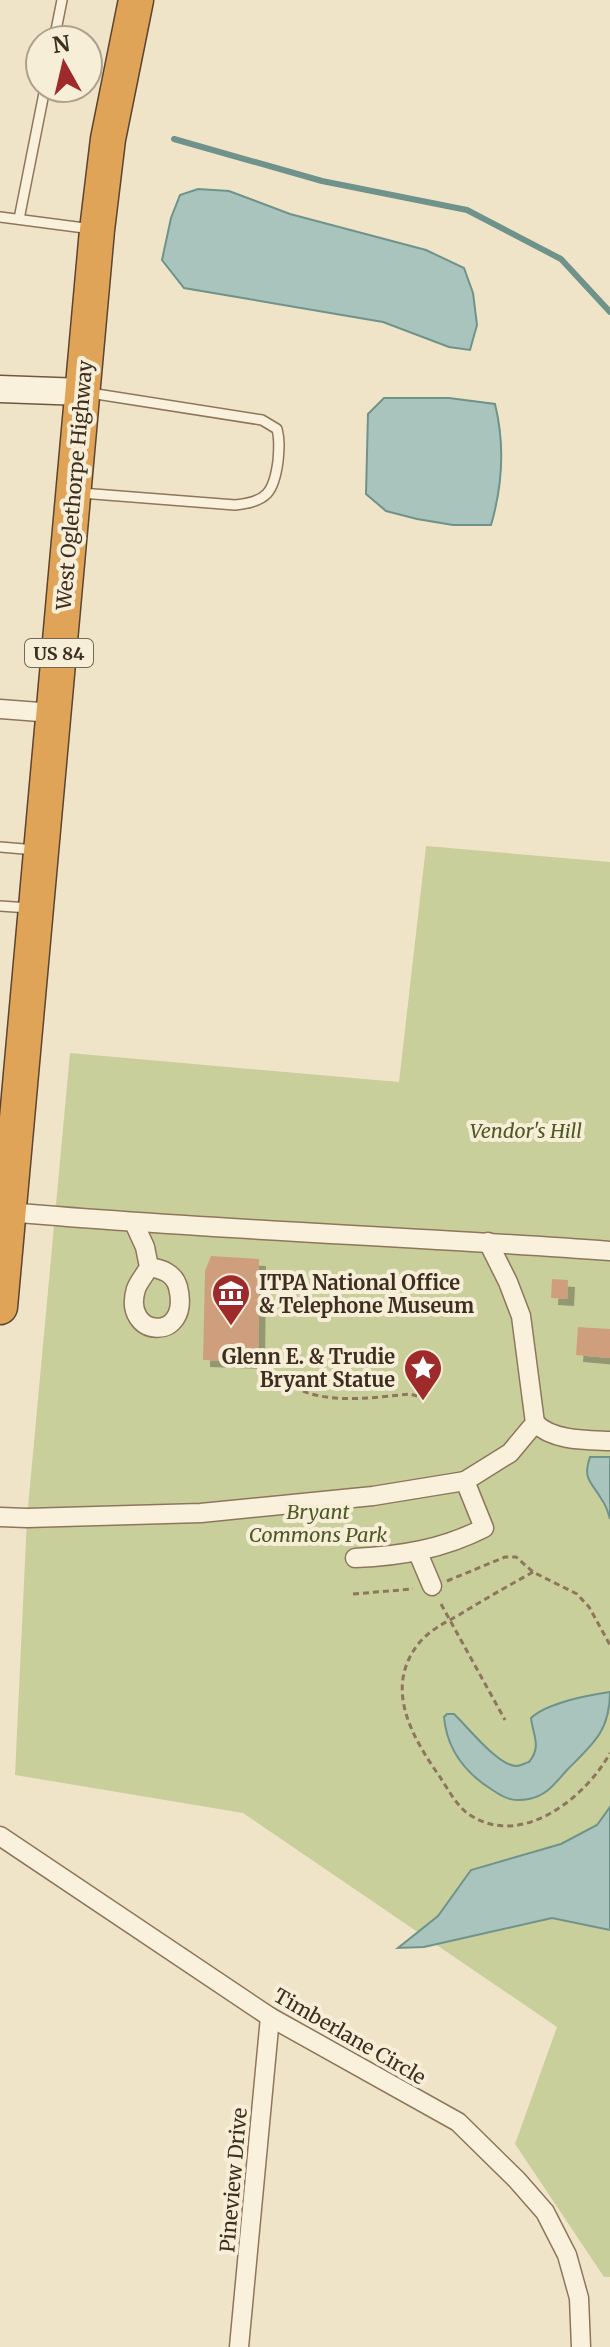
<svg xmlns="http://www.w3.org/2000/svg" width="610" height="2347" font-family="Merriweather,serif">
<style>
.green{fill:#c9cf9b}
.water{fill:#a9c4bc;stroke:#6f938a;stroke-width:2}
.lines{fill:none;stroke-linecap:round;stroke-linejoin:round}
.stream{stroke:#6f938a;stroke-width:6}
.building{fill:#cf9f7d;filter:url(#shadow)}
.lane-casing{stroke:#8d765c;stroke-width:12}
.street-casing{stroke:#8d765c;stroke-width:21}
.secondary-casing{stroke:#6f573f;stroke-width:29}
.highway-casing{stroke:#5b4430;stroke-width:37}
.path{stroke:#8d765c;stroke-width:3;stroke-dasharray:6 4;stroke-linecap:butt}
.lane{stroke:#faf1dc;stroke-width:9}
.street{stroke:#faf1dc;stroke-width:18}
.secondary{stroke:#faf1dc;stroke-width:26}
.highway{stroke:#e0a458;stroke-width:34}
.labels{text-anchor:middle;dominant-baseline:central;stroke-width:8;stroke-linejoin:round;paint-order:stroke}
.shield{fill:#f7eed8;stroke:#756857;stroke-width:2}
.shield-label{font-size:18px;font-weight:bold;fill:#3d2e20}
.street-label{font-size:20px;fill:#3d2e20;stroke:#f7eed8}
.park-label{font-size:20px;font-style:italic;fill:#4d5a26;stroke:#f7eed8}
.poi-label{font-size:20px;font-weight:bold;fill:#3d2e20;stroke:#f7eed8;text-anchor:start}
</style>
<defs>
<filter id="shadow"><feDropShadow dx="7" dy="7" stdDeviation="0" flood-color="#0004"/></filter>
</defs>
<rect width="100%" height="100%" fill="#f0e4c8"/>
<polygon class="green" points="426,846 610,862 610,2277 604,2277 515,2144 557,2027 243,1813 15,1775 27,1518 70,1053 399,1082"/>
<g class="water">
<polygon points="198,189 229,191 290,214 426,250 464,268 473,293 477,325 470,350 449,347 383,322 184,288 162,260 171,218 180,195"/>
<path d="M384,398H449L495,404C505,445 503,484 491,525H453L417,519L386,511L366,494L368,414Z"/>
<path d="M590,1457H610V1519C608,1512 606,1505 602,1500C592,1482 582,1480 590,1457Z"/>
<path d="M610,1692C610,1731 593,1744 567,1770C555,1783 548,1795 529,1799C514,1802 506,1799 494,1791C466,1774 447,1751 444,1717L447,1714H454C467,1726 498,1766 516,1766C520,1766 525,1763 529,1762C542,1746 533,1736 531,1718C547,1703 588,1695 610,1692Z"/>
<polygon points="610,1807 610,1930 552,1918 424,1947 398,1948 438,1916 471,1870 561,1844 597,1825"/>
</g>
<g class="lines">
<polyline class="stream" points="174,139 322,181 467,210 561,259 610,312"/>
</g>
<g class="building">
<polygon points="211,1256 259,1259 258,1362 203,1360 205,1271"/>
<polygon points="552,1279 568,1280 567,1299 551,1298"/>
<polygon points="578,1327 610,1329 610,1358 576,1355"/>
</g>
<g class="lines">
<defs>
<g id="lane">
<polyline points="54,40 62,0"/>
<polyline points="0,217 92,229"/>
<polyline points="19,219 45,88"/>
<path d="M81,493L235,505C267,502 274,492 278,461C279,450 280,440 277,429L262,420L90,393"/>
<polyline points="0,847 36,850"/>
<polyline points="0,906 29,908"/>
</g>
<g id="street">
<polyline points="0,709 53,713"/>
<path d="M8,1212C209,1230 410,1236 610,1251"/>
<path d="M134,1223L145,1247L149,1267C145,1275 139,1281 136,1289C121,1338 192,1344 178,1287C174,1273 162,1269 149,1267"/>
<path d="M535,1423C553,1441 586,1440 610,1441"/>
<polyline points="0,1517 27,1518 201,1513 373,1496 465,1481"/>
<polyline points="418,1553 432,1586"/>
<path d="M355,1558C401,1556 443,1549 484,1528L465,1481L510,1453L535,1423L521,1316L508,1282L488,1242"/>
<polyline points="0,1836 270,2017 458,2122 517,2180 545,2212 567,2255 579,2298 581,2347"/>
<polyline points="239,2347 270,2017"/>
</g>
<polyline id="secondary" points="0,389 83,392"/>
<polyline id="highway" points="0,1307 97,230 108,139 136,0"/>
</defs>
<use href="#lane" class="lane-casing"/>
<use href="#street" class="street-casing"/>
<use href="#secondary" class="secondary-casing"/>
<use href="#highway" class="highway-casing"/>
<g class="path">
<path d="M263,1362C268,1370 274,1374 281,1379C318,1407 367,1398 410,1394L417,1396"/>
<path d="M533,1572C508,1586 483,1600 459,1615C444,1623 430,1630 419,1643C383,1688 412,1737 440,1777C448,1789 457,1807 470,1815C522,1849 586,1797 610,1753"/>
<polyline points="447,1581 505,1557 516,1557 533,1572 577,1594 589,1607 610,1645"/>
<polyline points="353,1594 413,1589"/>
<polyline points="441,1604 505,1720"/>
</g>
<use href="#lane" class="lane"/>
<use href="#street" class="street"/>
<use href="#secondary" class="secondary"/>
<use href="#highway" class="highway"/>
</g>
<defs>
<symbol id="museum-pin" viewBox="-11 -11 22 30"><path d="M0 17L-7.5 6A9.5 9.5 0 1 1 7.5 6Z" fill="#9e2a2b" stroke="#f7eed8"/><path d="M0-6L6-3V-2H-6V-3ZM-5-1h2V3h-2ZM-1-1h2V3h-2ZM3-1h2V3H3ZM-6 4H6V6H-6Z" fill="#fff"/></symbol>
<symbol id="sight-pin" viewBox="-11 -11 22 30"><path d="M0 17L-7.5 6A9.5 9.5 0 1 1 7.5 6Z" fill="#9e2a2b" stroke="#f7eed8"/><path d="M0-6L1.8-2.2L6-1.7L2.9 1.2L3.7 5.4L0 3.3L-3.7 5.4L-2.9 1.2L-6-1.7L-1.8-2.2Z" fill="#fff"/></symbol>
</defs>
<g fill-rule="evenodd">
<use href="#museum-pin" x="209" y="1271" width="44" height="60"/>
<use href="#sight-pin" x="401" y="1346" width="44" height="60"/>
</g>
<g class="labels">
<rect class="shield" x="25" y="639" width="68" height="28" rx="6"/>
<g class="shield-label">
<text x="59" y="653">US 84</text>
</g>
<g class="street-label">
<text transform="translate(74 485) rotate(-85)">West Oglethorpe Highway</text>
<text transform="translate(350 2036) rotate(30)">Timberlane Circle</text>
<text transform="translate(233 2180) rotate(-85)">Pineview Drive</text>
</g>
<g class="park-label">
<text x="526" y="1130">Vendor's Hill</text>
<text x="318" y="1511">Bryant<tspan x="318" dy="23">Commons Park</tspan></text>
</g>
<g class="poi-label">
<text x="259" y="1282">ITPA National Office<tspan x="259" dy="23">&amp; Telephone Museum</tspan></text>
<text x="395" y="1356" text-anchor="end">Glenn E. &amp; Trudie<tspan x="395" dy="23">Bryant Statue</tspan></text>
</g>
</g>
<g transform="translate(64 64) rotate(352)"><circle r="38" fill="#f7eed8" stroke="#ada18e" stroke-width="2"/>
<path d="M0-6L14 30L0 20L-14 30Z" fill="#9e2a2b"/>
<text y="-12" font-size="22" font-weight="bold" text-anchor="middle" fill="#3d2e20">N</text>
</g>
</svg>
